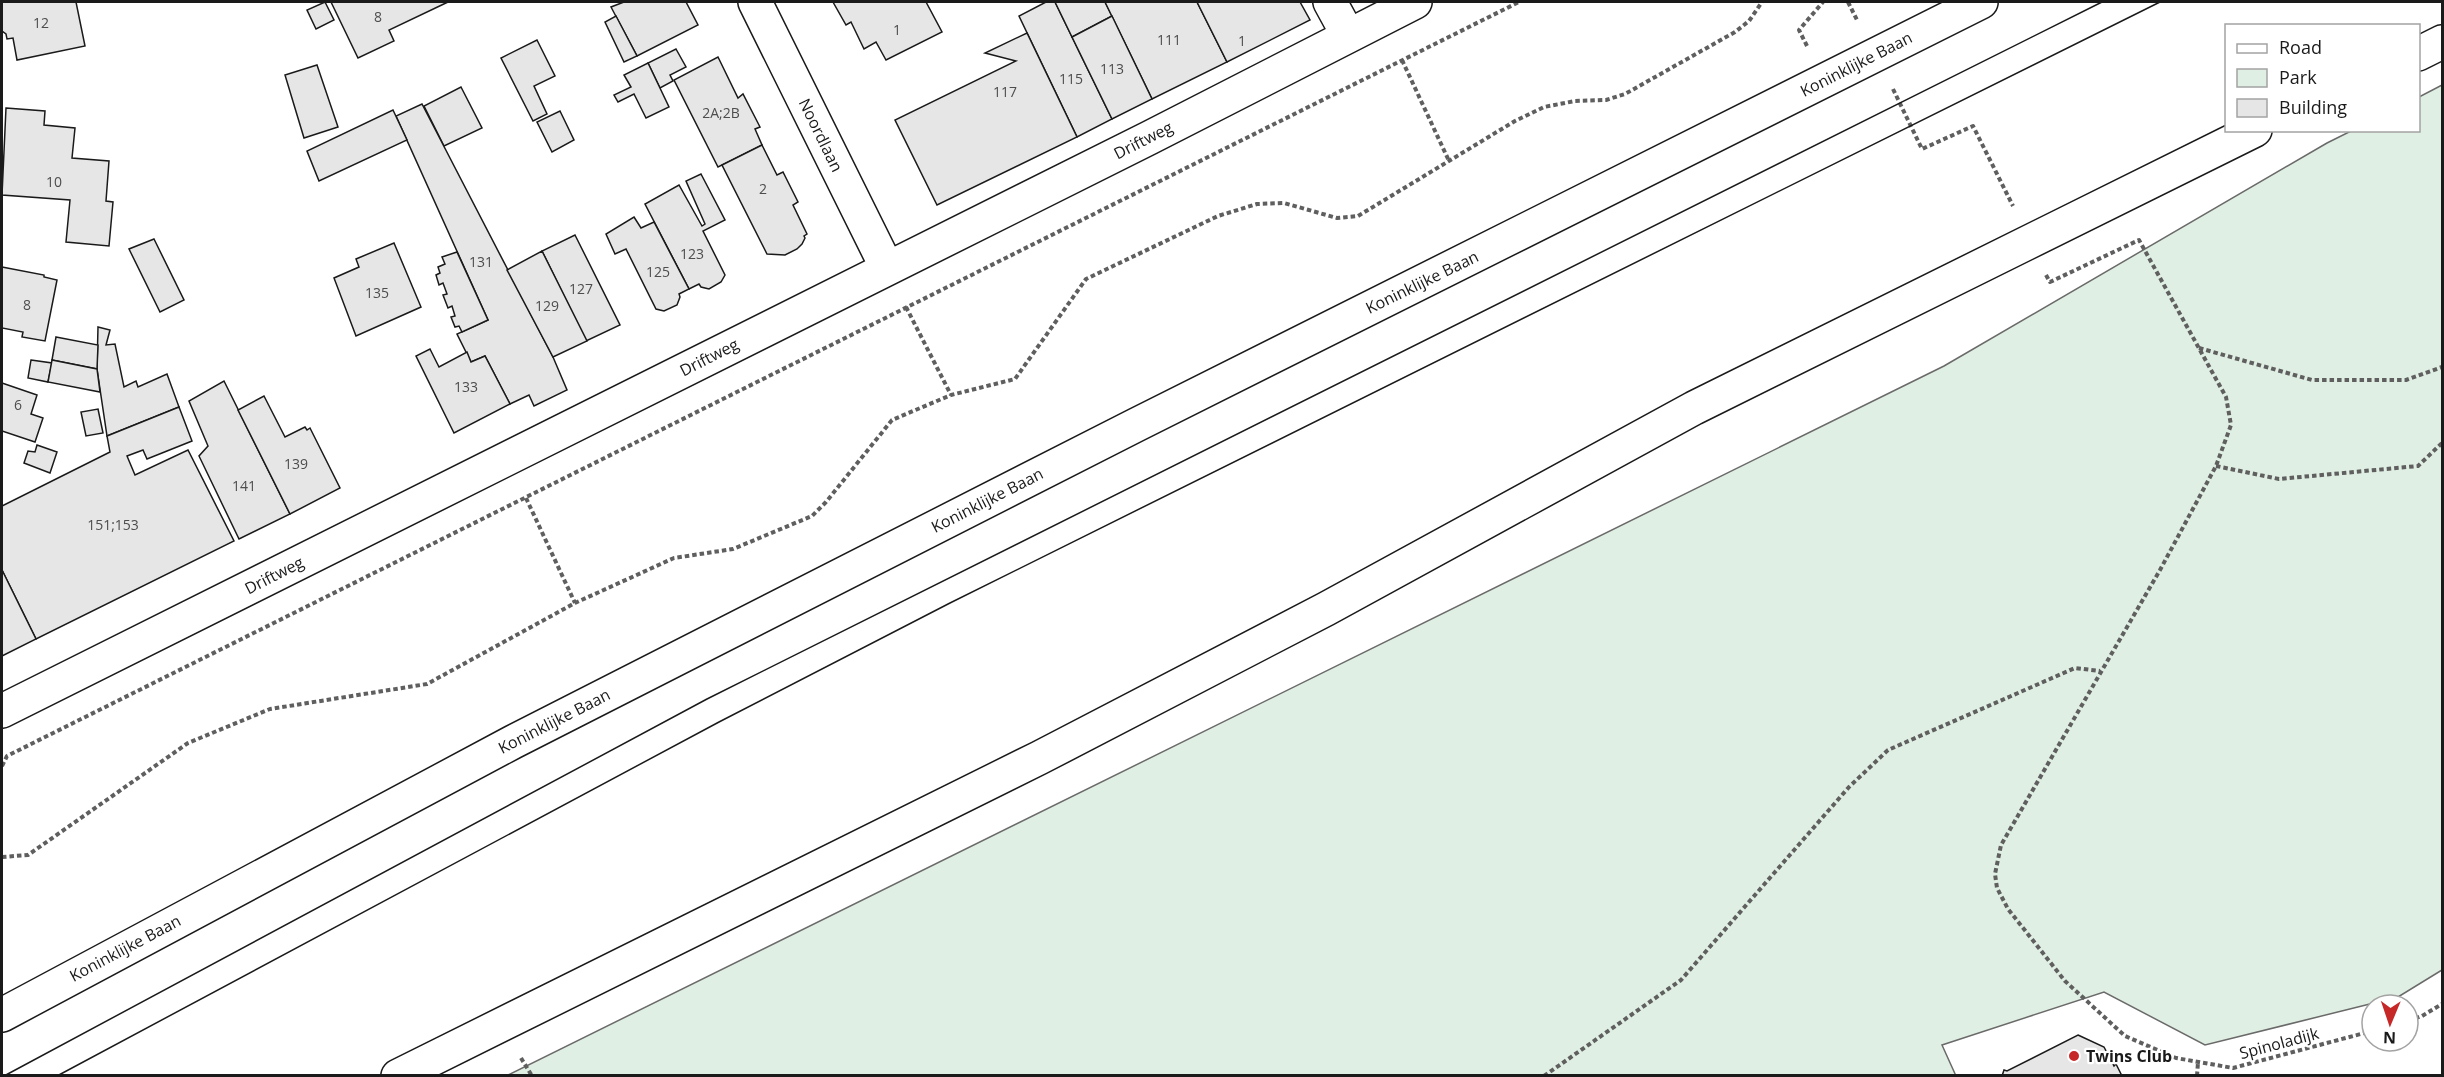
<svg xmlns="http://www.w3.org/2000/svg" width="2444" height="1077" font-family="'Open Sans',sans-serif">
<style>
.green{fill:#e0efe3;stroke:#6a6a6a;stroke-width:1.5}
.building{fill:#e6e6e6;stroke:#1a1a1a;stroke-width:1.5}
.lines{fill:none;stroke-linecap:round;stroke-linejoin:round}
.minor-casing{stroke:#1a1a1a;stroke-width:36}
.major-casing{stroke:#1a1a1a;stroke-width:36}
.path{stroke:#5f5f5f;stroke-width:4;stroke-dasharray:4.5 3;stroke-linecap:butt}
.minor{stroke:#fff;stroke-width:33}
.major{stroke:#fff;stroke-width:33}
.tram{stroke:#1a1a1a;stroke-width:1.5}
.poi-dot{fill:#c62828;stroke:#fff;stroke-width:2}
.labels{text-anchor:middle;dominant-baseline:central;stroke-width:4.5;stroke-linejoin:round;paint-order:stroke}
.number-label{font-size:14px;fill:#4d4d4d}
.street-label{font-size:16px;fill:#1a1a1a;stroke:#fff}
.poi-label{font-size:16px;font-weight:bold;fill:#1a1a1a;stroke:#fff;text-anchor:start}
</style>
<rect width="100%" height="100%" fill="#fff"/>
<polygon class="green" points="2442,85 2442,970 2398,997 2205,1045 2104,992 1942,1045 1956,1076 508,1075 1944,366 2327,143 2351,131 2418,130 2419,97"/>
<g class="building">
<polygon points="2,2 76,2 85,46 17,60 13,38 7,39 6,34 2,31"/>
<polygon points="325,2 334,20 316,29 307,10"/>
<polygon points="331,2 448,2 389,30 394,41 358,58"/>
<polygon points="624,2 686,2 698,25 637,56 611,7"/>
<polygon points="833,2 926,2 942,32 886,60 876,42 864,49 851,22 846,25"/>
<polygon points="1046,2 1055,2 1112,119 1077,137 1019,16"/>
<polygon points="1055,2 1105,2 1112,16 1072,37"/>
<polygon points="1105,2 1197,2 1227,62 1152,99"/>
<polygon points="1197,2 1300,2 1310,20 1227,62"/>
<polygon points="616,16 637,56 624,62 605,22"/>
<polygon points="1112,16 1152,99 1112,119 1072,37"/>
<polygon points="1027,33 1077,137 937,205 895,120 1016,61 985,53"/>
<polygon points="537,40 555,76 534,86 547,114 533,121 501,58"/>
<polygon points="676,49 686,67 670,75 673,81 660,88 648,63"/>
<polygon points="718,57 738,98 743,94 760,127 755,129 762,145 718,167 674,80"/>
<polygon points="648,63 669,107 646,118 634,94 618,102 614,95 631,87 624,75"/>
<polygon points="317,65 338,127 304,138 285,75"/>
<polygon points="461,87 482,128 444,146 424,106"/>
<polygon points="422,104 553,357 567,390 534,406 529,395 510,404 485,356 471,362 457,334 488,320 396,116"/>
<polygon points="6,108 45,111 44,125 75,128 72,158 109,161 106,201 113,202 109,246 66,242 70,200 2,195"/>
<polygon points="393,110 407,140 319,181 307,151"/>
<polygon points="560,111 574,140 552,152 537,122"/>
<polygon points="762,145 777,175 783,172 798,202 793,205 807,234 804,236 805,238 802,244 797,249 785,255 767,254 722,165"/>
<polygon points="701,174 725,220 703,231 725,275 721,282 709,289 701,287 699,284 689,289 645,204 679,185 702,226 705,224 686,181"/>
<polygon points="634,217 641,228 654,222 689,289 679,294 680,297 677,305 664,311 656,309 626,249 615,254 606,234"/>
<polygon points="575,235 620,325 586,341 542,251"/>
<polygon points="154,239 184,300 160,312 129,249"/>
<polygon points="394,243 421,307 356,336 334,278 359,267 356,259"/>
<polygon points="542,251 587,341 553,357 507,270"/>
<polygon points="457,252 488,320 462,332 459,326 455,327 451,317 455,316 452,306 448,308 443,295 447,294 443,283 439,285 436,275 440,273 438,267 445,264 442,257"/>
<polygon points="2,267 44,275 44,277 57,280 45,341 22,337 23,332 2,328"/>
<polygon points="98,327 110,330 106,345 115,344 124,387 136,381 138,387 167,374 179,407 107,436 97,369"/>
<polygon points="56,337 98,345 97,369 52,360"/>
<polygon points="430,349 439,367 467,352 471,362 485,356 510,404 454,433 416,356"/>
<polygon points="31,360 52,363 48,382 28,378"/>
<polygon points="52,360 97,369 100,392 48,382"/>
<polygon points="224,381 290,514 239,539 199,456 208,446 189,401"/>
<polygon points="2,383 37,395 31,414 43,418 35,442 2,431"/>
<polygon points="264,396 285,437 305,427 307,430 310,428 340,488 290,514 238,410"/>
<polygon points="179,407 192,441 147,459 143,450 127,456 135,475 188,450 234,541 36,639 2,570 2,506 110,452 107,436"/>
<polygon points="98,409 103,433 86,436 81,412"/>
<polygon points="37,445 57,452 50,473 24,463 28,451 35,452"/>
<polygon points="2,570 36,639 2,656"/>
<polygon points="2078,1035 2104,1047 2114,1066 2116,1064 2122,1076 2002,1076 2004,1070 2007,1071"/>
</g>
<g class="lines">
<defs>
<g id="minor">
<polyline points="755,2 887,268"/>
<polyline points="1330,2 1348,35"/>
<polyline points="2,711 1149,138 1415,2"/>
</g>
<g id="major">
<polyline points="2418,54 2442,42"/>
<polyline points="2,1015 513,742 1136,425 1981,2"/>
<polyline points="398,1076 1039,758 1326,609 1694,408 2255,130"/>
</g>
</defs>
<use href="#minor" class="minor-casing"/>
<use href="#major" class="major-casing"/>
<g class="path">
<polyline points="1848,2 1857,20"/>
<polyline points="1807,46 1799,30 1823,2"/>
<polyline points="1402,60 1449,161"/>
<polyline points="1893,89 1922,149 1973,126 2013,206"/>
<polyline points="2046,275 2050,282 2139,240 2226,397 2231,425 2216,466 2160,570 2001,845 1995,874 1997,888 2008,909 2065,981 2125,1036 2176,1058 2233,1068 2372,1031"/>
<polyline points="906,307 951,395"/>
<polyline points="2199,348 2312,380 2406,380 2442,367"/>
<polyline points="2216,466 2279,479 2418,466 2442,443"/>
<polyline points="526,498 575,603"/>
<polyline points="2,766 7,756 1519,2"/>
<polyline points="2,857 28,855 188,743 270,709 427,684 575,603 674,558 733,549 812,516 826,502 892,420 951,395 1015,379 1086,279 1218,216 1257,204 1284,203 1337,218 1358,216 1515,121 1544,107 1575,101 1606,100 1625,94 1735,32 1749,21 1762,2"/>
<polyline points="2408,1021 2422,1016 2442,1004"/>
<polyline points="521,1058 532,1076"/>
<polyline points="1544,1076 1681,980 1849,787 1888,750 2075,668 2100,671"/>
<polyline points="2197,1076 2198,1062"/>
</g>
<use href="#minor" class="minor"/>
<use href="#major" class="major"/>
<g class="tram">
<polyline points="4,1076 707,699 2102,2"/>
<polyline points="57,1076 719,722 950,603 2160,2"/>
</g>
</g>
<circle class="poi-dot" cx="2074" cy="1056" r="6"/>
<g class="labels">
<g class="number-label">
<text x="378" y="16">8</text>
<text x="41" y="22">12</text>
<text x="897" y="29">1</text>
<text x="1169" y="39">111</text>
<text x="1242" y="40">1</text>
<text x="1112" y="68">113</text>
<text x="1071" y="78">115</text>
<text x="1005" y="91">117</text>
<text x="721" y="112">2A;2B</text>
<text x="54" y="181">10</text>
<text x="763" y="188">2</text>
<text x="692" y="253">123</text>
<text x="481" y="261">131</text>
<text x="658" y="271">125</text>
<text x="581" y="288">127</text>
<text x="377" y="292">135</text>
<text x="27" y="304">8</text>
<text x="547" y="305">129</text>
<text x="466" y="386">133</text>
<text x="18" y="404">6</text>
<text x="296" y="463">139</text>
<text x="244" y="485">141</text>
<text x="113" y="524">151;153</text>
</g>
<g class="street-label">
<text transform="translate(1856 64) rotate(-27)">Koninklijke Baan</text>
<text transform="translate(821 135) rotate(64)">Noordlaan</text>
<text transform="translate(1143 140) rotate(-27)">Driftweg</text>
<text transform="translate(1422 282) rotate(-26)">Koninklijke Baan</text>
<text transform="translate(709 357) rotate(-27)">Driftweg</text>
<text transform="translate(987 500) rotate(-27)">Koninklijke Baan</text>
<text transform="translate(274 575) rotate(-27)">Driftweg</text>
<text transform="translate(554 721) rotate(-27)">Koninklijke Baan</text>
<text transform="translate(125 948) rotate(-28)">Koninklijke Baan</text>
<text transform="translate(2279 1043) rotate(-15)">Spinoladijk</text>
</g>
<g class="poi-label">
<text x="2086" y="1056">Twins Club</text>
</g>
</g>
<rect width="2444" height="1077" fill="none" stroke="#1a1a1a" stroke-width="6"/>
<rect x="2225" y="24" width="195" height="108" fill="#ffffff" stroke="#a3a3a3" stroke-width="1.5"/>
<rect x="2237" y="44" width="30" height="9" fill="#ffffff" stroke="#a3a3a3" stroke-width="1.5"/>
<text x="2279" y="54" font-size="18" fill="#1a1a1a">Road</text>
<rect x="2237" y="69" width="30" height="18" fill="#e0efe3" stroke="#a3a3a3" stroke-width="1.5"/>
<text x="2279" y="84" font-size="18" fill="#1a1a1a">Park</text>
<rect x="2237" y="99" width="30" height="18" fill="#e6e6e6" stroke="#a3a3a3" stroke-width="1.5"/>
<text x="2279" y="114" font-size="18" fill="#1a1a1a">Building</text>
<g transform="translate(2390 1023) rotate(182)"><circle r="28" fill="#ffffff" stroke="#a3a3a3" stroke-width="1.5"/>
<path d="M0-4.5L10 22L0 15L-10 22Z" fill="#c62828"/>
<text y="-9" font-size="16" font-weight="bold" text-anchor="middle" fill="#1a1a1a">N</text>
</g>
</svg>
